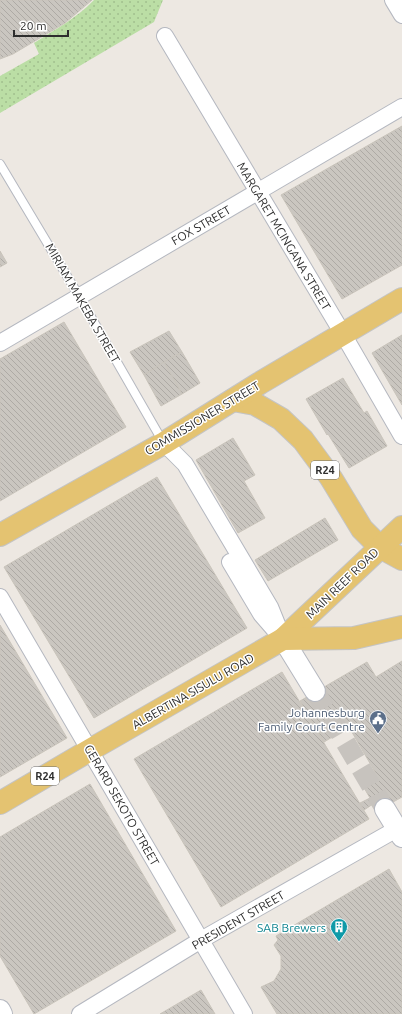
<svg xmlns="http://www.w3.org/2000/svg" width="402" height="1014" font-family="Ubuntu,sans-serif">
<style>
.park{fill:url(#park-dots)}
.building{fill:url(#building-back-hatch);stroke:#c9c4bb}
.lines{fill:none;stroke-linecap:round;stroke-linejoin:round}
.tertiary-tunnel{stroke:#c7c3be;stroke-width:20;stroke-dasharray:20 10;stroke-linecap:butt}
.service-casing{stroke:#b5b8c0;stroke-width:10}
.minor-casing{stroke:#b5b8c0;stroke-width:18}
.tertiary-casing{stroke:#b5b8c0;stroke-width:22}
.primary-casing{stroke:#c4c4c4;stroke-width:24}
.service{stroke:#fff;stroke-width:8}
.minor{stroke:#fff;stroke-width:16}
.tertiary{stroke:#fff;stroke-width:20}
.primary{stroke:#e4c371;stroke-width:22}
.labels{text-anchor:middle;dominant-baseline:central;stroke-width:3;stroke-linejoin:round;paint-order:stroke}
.shield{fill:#fff;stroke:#6d6d6d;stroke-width:1}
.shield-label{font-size:11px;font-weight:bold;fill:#2e2e2e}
.street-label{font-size:12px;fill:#2e2e2e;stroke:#fff}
.service-label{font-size:12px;fill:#4e5e75;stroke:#fff;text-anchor:end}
.culture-label{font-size:12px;fill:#0d838f;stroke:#fff;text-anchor:end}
</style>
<defs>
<pattern id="park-dots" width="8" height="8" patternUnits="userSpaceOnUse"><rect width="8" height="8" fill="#bbdea5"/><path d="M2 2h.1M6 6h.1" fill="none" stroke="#a1bf8e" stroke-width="1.8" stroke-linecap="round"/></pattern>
<pattern id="building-back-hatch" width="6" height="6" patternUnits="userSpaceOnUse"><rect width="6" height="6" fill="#cac6c0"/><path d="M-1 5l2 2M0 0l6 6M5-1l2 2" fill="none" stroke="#aeaaa5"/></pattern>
</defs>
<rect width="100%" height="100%" fill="#ede8e2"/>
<path class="park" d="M94,0H163L154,22L0,113V76L39,54L34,43C54,30 77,18 94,0Z"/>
<g class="building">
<polygon points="0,0 92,0 65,23 13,54 0,59"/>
<polygon points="402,126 402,265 342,299 281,195"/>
<polygon points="0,251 7,263 0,267"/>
<polygon points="64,322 126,427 0,501 0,359"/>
<polygon points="169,331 182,352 144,375 130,352"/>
<polygon points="402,335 402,405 372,353"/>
<polygon points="182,352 200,383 182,394 164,362"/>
<polygon points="164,362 182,394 161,406 144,375"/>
<polygon points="343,378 364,413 367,411 387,446 349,468 328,434 327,435 306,399"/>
<polygon points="233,438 255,475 244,481 265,518 238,533 196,460"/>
<polygon points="157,477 247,628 94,718 4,567"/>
<polygon points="325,518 338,540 268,581 255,560"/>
<polygon points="0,625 67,738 0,777"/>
<polygon points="402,661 402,797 377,811 373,804 364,810 360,803 370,798 360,781 375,772 349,727 324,742 300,701 367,662 376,677"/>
<polygon points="282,672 369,819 221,907 134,759"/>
<polygon points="90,784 176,931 34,1014 0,956 0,837"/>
<polygon points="389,869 402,892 402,1014 277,1014 261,987 274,981 281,969 281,956 274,945 278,940 276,936"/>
<polygon points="201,990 215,1014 160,1014"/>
</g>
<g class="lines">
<polyline class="tertiary-tunnel" points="315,691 385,809"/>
<defs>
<polyline id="service" points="0,164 79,296 163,442"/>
<g id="minor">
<polyline points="393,0 402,15"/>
<polyline points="165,36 343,334 402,436"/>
<polyline points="0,343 402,107"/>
<polyline points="164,443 185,464 270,607 283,639"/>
<polyline points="230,562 261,614 274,629"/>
<polyline points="0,597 244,1014"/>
<polyline points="80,1014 201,940 402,826"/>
</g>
<g id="tertiary">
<polyline points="283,639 315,691"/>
<polyline points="385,809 402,837"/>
<polyline points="0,1010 2,1014"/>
</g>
<g id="primary">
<polyline points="233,400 255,404 281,419 303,440 331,478 362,529 380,547 402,559"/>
<polyline points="0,535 164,443 260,383 402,299"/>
<polyline points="283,639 402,527"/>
<polyline points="0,803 90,750 283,639 354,638 402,627"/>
</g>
</defs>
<use href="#service" class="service-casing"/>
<use href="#minor" class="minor-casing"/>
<use href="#tertiary" class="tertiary-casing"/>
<use href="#primary" class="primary-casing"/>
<use href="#service" class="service"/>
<use href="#minor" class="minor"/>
<use href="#tertiary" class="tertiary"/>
<use href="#primary" class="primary"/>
</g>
<defs>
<symbol id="civic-pin" viewBox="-11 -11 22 30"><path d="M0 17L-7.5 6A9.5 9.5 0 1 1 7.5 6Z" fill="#5c6f8a" stroke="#fff"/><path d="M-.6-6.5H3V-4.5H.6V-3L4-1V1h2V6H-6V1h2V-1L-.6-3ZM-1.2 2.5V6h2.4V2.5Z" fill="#fff"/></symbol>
<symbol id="building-pin" viewBox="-11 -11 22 30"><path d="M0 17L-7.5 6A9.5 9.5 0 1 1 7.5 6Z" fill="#0f9aa8" stroke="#fff"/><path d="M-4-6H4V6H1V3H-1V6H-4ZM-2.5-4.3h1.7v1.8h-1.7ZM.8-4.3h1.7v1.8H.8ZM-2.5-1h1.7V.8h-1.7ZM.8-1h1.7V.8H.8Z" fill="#fff"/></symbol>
</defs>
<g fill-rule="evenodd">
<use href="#civic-pin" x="368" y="709" width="20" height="27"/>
<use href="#building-pin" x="329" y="917" width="20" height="27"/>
</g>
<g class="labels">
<g class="shield">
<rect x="311" y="461" width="28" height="18" rx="3"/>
<rect x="31" y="767" width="28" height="18" rx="3"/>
</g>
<g class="shield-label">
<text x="325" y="470">R24</text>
<text x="45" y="776">R24</text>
</g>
<g class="street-label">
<text transform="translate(201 225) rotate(-30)">FOX STREET</text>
<text transform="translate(284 236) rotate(59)">MARGARET MCINGANA STREET</text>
<text transform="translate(83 303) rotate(60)">MIRIAM MAKEBA STREET</text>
<text transform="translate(202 418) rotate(-31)">COMMISSIONER STREET</text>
<text transform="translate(342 583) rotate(-44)">MAIN REEF ROAD</text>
<text transform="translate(193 691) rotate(-30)">ALBERTINA SISULU ROAD</text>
<text transform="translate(122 805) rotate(60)">GERARD SEKOTO STREET</text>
<text transform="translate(238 920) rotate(-30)">PRESIDENT STREET</text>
</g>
<g class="service-label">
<text x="365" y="712">Johannesburg<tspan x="365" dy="14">Family Court Centre</tspan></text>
</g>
<g class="culture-label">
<text x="326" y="927">SAB Brewers</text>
</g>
</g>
<path d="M14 30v6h54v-6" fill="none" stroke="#2e2e2e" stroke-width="2"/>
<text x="20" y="30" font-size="12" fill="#2e2e2e" stroke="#ffffff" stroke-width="3" paint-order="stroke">20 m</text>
</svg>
